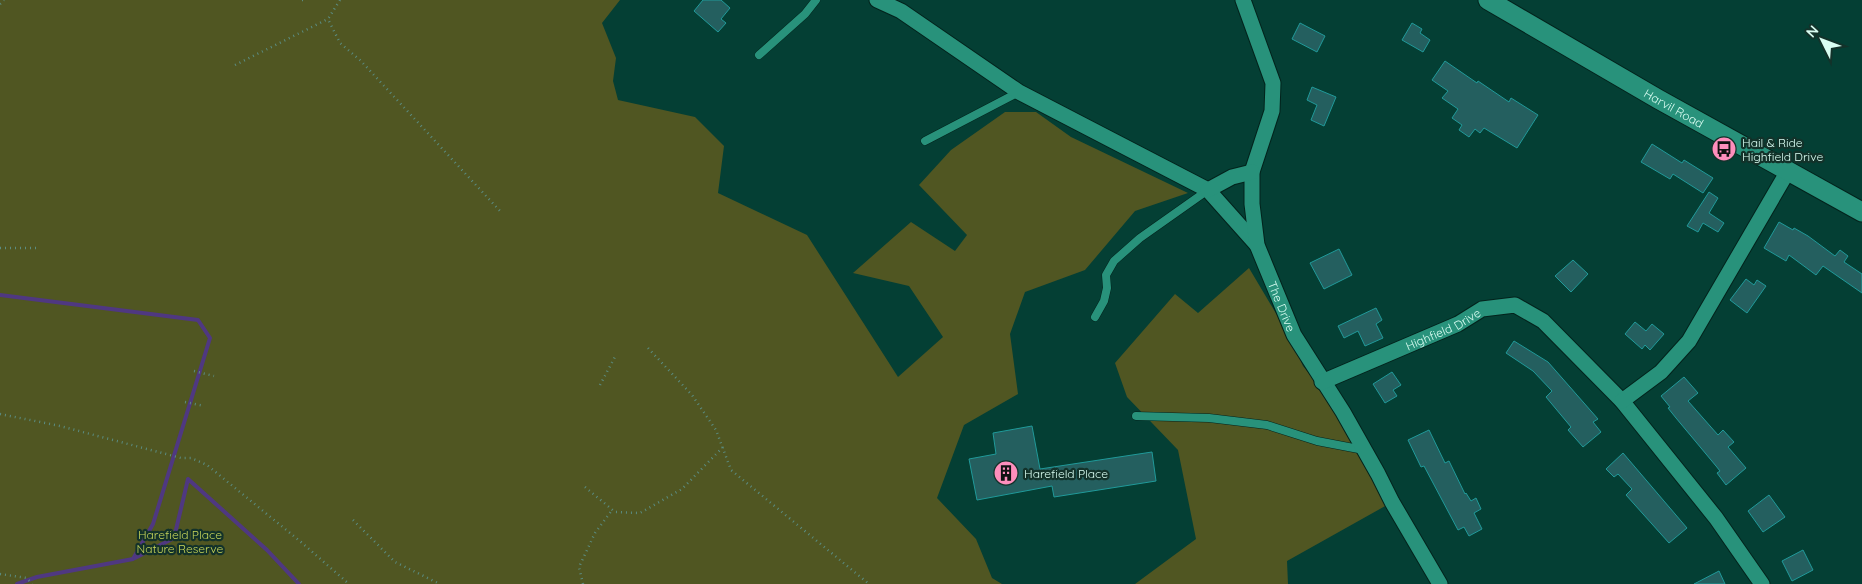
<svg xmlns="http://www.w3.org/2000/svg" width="1862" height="584" font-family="Quicksand,sans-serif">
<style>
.green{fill:#505622}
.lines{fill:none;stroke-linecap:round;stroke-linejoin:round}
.stream{stroke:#4f3881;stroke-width:4}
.building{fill:#245f5f;stroke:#209a9a}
.service-casing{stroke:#03231c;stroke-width:9}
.minor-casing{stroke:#03231c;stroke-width:17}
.tertiary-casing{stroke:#03231c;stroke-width:21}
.path{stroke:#5b8c81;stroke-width:2.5;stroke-dasharray:1 4;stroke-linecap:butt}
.service{stroke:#28927b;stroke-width:8}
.minor{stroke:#28927b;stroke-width:15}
.tertiary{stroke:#28927b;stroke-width:19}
.labels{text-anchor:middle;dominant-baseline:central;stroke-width:4.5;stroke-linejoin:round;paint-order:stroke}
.street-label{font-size:12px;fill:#d9fdf2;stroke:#13322a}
.poi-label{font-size:12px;fill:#d9fdf2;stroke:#13322a;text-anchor:start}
.park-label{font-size:12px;fill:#c7d55a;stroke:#13322a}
</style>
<rect width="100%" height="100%" fill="#043f34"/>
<g class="green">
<polygon points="0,0 620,0 602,23 616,58 613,81 618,100 695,117 724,146 718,193 807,235 898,377 943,337 909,286 853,273 911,222 955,251 967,235 919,185 951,150 1005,112 1036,112 1071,137 1188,193 1135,211 1085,270 1025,292 1010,334 1018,394 964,425 937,498 976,539 992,578 1002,584 0,584"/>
<polygon points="1249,268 1290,337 1303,366 1319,386 1387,505 1287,561 1288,584 1135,584 1196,539 1178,450 1127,397 1115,363 1175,294 1198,313"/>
</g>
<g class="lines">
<g class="stream">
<polyline points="0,295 198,320 210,338 153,524 133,559 37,577 17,584"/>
<polyline points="135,558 174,538 188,479 267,550 299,584"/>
</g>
</g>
<g class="building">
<polygon points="703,0 721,0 730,8 721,19 726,23 718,32 694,11"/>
<polygon points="1300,23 1325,36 1317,52 1292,39"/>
<polygon points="1412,23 1422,29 1420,33 1430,40 1423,52 1402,40"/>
<polygon points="1445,61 1477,83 1478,81 1509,102 1511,98 1538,115 1517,148 1484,128 1480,133 1475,129 1469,137 1459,130 1462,125 1452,118 1458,109 1442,98 1448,91 1432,80"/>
<polygon points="1312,87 1336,97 1324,126 1311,120 1317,105 1307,100"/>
<polygon points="1652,144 1682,163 1684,160 1713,178 1703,193 1673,174 1670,179 1641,162"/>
<polygon points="1709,192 1718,198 1709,213 1724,223 1718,232 1703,223 1698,232 1687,226"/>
<polygon points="1779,222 1793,230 1794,228 1808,236 1835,256 1840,250 1848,256 1844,262 1862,274 1862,293 1823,266 1816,275 1789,255 1786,261 1764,248"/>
<polygon points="1339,249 1352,275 1324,289 1310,263"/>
<polygon points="1573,260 1588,274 1571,292 1555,276"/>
<polygon points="1746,279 1754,285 1757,280 1766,286 1747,313 1730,300"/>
<polygon points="1376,308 1382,320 1376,324 1383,338 1365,346 1358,331 1344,338 1338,326"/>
<polygon points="1635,322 1646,331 1652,324 1664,334 1650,350 1645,345 1642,349 1625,334"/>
<polygon points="1514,341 1548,362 1598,419 1593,422 1601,432 1583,447 1568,430 1571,427 1546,397 1552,391 1533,371 1506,353"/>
<polygon points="1392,372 1401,385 1393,390 1397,396 1385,403 1373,384"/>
<polygon points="1684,377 1698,393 1688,401 1718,435 1723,430 1734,442 1728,447 1746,468 1726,485 1717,473 1720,471 1716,466 1676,418 1668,408 1670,407 1661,396"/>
<polygon points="1032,426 1040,469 1152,452 1156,481 1054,497 1052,486 977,500 969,459 996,454 993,433"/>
<polygon points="1429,430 1445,463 1449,461 1465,494 1466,493 1471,501 1476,498 1481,509 1474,513 1482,529 1469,536 1464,527 1458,530 1424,466 1421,467 1408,440"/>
<polygon points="1623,453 1687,528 1669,543 1626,495 1632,489 1618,474 1614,477 1606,469"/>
<polygon points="1769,495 1785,517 1763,532 1748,511"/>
<polygon points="1803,550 1813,570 1792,581 1782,561"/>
<polygon points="1719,571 1725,584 1694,584"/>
</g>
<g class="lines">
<defs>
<g id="service">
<polyline points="759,55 805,14 816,0"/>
<polyline points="925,141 1019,92"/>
<polyline points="1095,317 1104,301 1107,288 1106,275 1114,261 1140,238 1208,190"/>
<polyline points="1136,416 1209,418 1267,425 1317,441 1364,450"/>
</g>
<g id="minor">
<polyline points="877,0 901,11 1019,92 1208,190 1257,245"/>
<path id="s1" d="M1243,0L1273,83L1272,111L1252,172V204L1257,245L1294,335L1343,412L1378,474L1392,502L1440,584"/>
<polyline points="1208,190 1232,177 1252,172"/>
<path id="s2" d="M1322,382L1458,324L1482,309L1515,305L1543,321L1622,401L1716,518L1762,584"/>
<polyline points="1622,401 1661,372 1689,341 1788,171"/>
</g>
<g id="tertiary">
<path id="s3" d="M1488,0L1658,99L1862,212"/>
</g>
</defs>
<use href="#service" class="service-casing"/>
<use href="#minor" class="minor-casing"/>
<use href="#tertiary" class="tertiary-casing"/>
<g class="path">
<polyline points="302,0 303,0"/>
<polyline points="340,0 328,19 340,43 361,61 500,211"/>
<polyline points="0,4 4,0"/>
<polyline points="235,65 328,19"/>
<polyline points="0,248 37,248"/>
<polyline points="648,348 692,395 716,430 731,470 869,584"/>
<polyline points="194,371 214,376"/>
<polyline points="600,385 616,355"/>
<polyline points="185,402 204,406"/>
<polyline points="0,414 60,426 181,458 191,458 207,465 301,542 349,584"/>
<polyline points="585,487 615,512 640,513 682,489 723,447"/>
<polyline points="353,520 395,562 440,584"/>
<polyline points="0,574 27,578 32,584"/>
<polyline points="583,584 579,567 595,533 612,510"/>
</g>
<use href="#service" class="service"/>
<use href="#minor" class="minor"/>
<use href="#tertiary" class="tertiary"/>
</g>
<defs>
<symbol id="bus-disc" viewBox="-11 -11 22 22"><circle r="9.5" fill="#fe8ebc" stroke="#13322a"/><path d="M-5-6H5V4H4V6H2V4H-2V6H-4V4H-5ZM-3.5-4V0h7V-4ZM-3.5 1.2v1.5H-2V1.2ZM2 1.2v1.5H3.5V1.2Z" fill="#111"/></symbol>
<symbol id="building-disc" viewBox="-11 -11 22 22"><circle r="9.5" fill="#fe8ebc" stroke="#13322a"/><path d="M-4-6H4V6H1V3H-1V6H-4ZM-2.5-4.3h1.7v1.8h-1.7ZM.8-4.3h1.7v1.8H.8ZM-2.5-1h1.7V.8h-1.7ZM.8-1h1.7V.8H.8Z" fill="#111"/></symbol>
</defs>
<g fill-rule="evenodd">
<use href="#bus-disc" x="1710" y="135" width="28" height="28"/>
<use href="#building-disc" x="992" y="459" width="28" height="28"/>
</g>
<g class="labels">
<g class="street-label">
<text stroke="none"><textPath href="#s3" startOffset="215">Harvil Road</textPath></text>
<text stroke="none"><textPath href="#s1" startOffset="320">The Drive</textPath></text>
<text stroke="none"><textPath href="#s2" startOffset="132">Highfield Drive</textPath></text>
</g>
<g class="poi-label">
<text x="1742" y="142">Hail &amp; Ride<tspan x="1742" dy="14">Highfield Drive</tspan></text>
<text x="1024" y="473">Harefield Place</text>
</g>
<g class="park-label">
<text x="180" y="534">Harefield Place<tspan x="180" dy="14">Nature Reserve</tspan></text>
</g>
</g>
<g transform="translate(1822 40) rotate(312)" stroke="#13322a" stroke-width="4" paint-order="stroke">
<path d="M0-4L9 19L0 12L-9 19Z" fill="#d9fdf2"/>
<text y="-8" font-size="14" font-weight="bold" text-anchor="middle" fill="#d9fdf2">N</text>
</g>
</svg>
